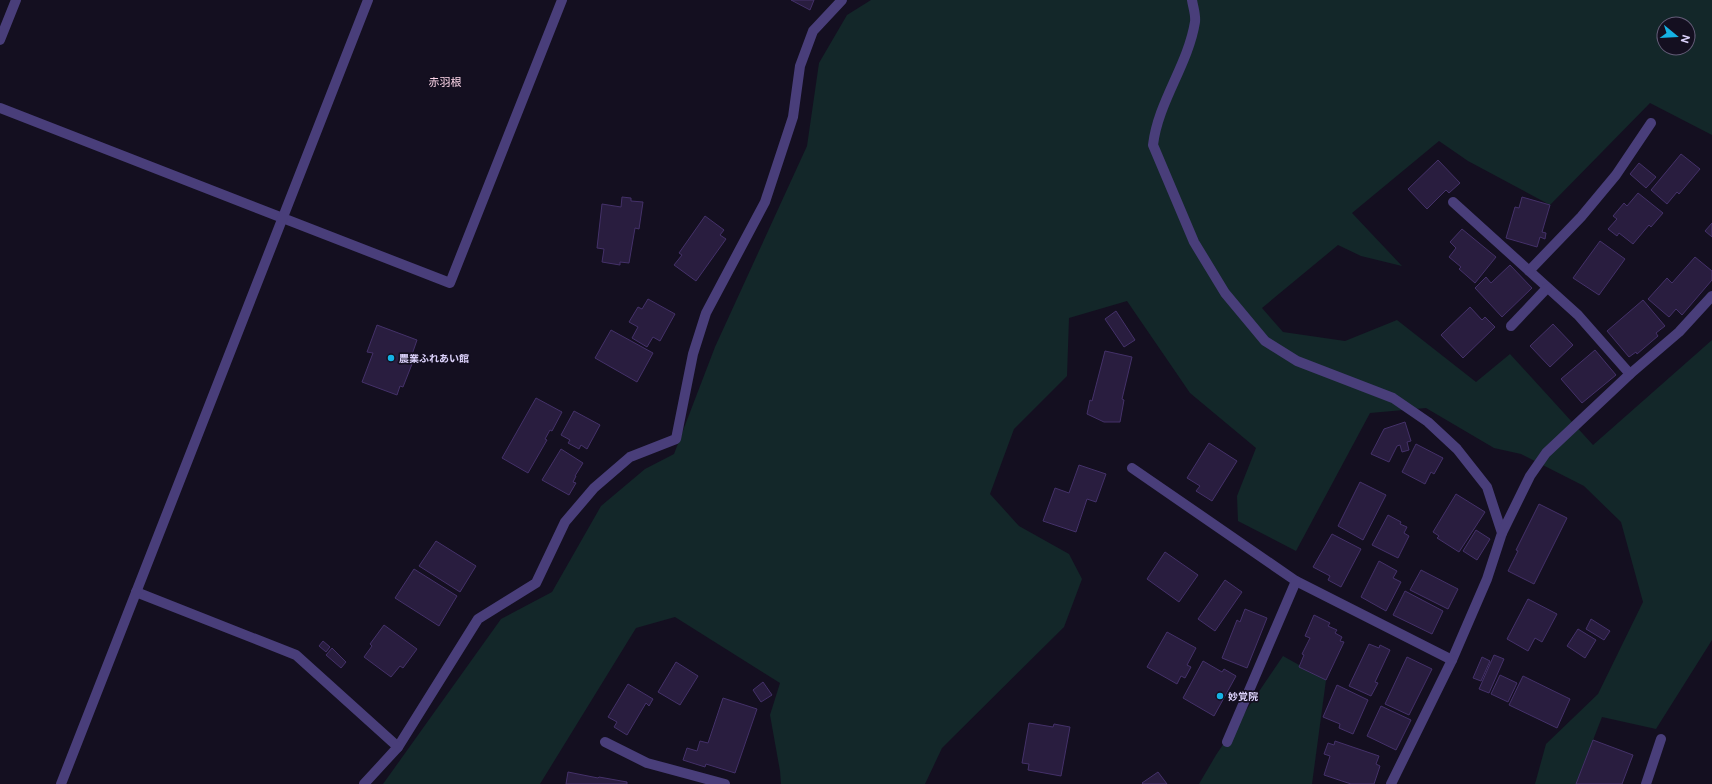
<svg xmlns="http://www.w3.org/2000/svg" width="1712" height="784" font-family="'DM Sans','Noto Sans JP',sans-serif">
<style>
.green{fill:#132729;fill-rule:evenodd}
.building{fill:#291d3f;stroke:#443169}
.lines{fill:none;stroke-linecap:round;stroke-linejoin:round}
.service{stroke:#493e7a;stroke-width:10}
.minor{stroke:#493e7a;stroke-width:10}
.poi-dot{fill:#15b2e4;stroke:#140f20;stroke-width:1.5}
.labels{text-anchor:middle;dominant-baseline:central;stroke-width:3.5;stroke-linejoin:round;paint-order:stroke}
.poi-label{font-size:10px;font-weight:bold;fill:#dcd2fb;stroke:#140f20;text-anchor:start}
.neighbourhood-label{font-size:11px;fill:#fbd4e7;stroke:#140f20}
</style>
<rect width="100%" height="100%" fill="#140f20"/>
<g class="green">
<path d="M871,0H1712V135L1650,103L1550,205L1468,161L1439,141L1352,213L1402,266L1361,256L1338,245L1262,308L1283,332L1345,341L1397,320L1476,382L1510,354L1593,445L1712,340V640L1656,729L1602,717L1576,784H1535L1546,744L1598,694L1643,602L1621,522L1584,486L1521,454L1494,448L1426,408L1370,413L1296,551L1238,521L1237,496L1256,448L1190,393L1127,301L1069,318L1067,376L1014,429L990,494L1019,526L1069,554L1082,579L1064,627L942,748L925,784H781L780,771L770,715L780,683L675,617L636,628L540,784H383L501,619L552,592L601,506L645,469L674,454L715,347L807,146L819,63L847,15ZM1664,24H1688V48H1664Z"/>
<polygon points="1283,656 1326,680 1312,784 1199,784 1216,755"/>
</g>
<g class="building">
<polygon points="791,0 814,0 810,10"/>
<polygon points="1681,154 1700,169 1679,194 1677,192 1667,204 1651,190"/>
<polygon points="1438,160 1460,183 1449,193 1446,190 1427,209 1408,189"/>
<polygon points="1639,163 1656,177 1646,188 1630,174"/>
<polygon points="1638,193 1663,213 1651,227 1649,225 1633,244 1619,233 1617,236 1608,229 1617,219 1613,216 1624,203 1627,206"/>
<polygon points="622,197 631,198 631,201 643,202 639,229 635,228 629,263 620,262 620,265 602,262 604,249 597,248 602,204 621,207"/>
<polygon points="1522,197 1550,205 1542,232 1546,233 1545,239 1540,237 1537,247 1506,238 1515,207 1519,208"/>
<polygon points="705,216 724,230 720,235 726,239 696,281 674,265 682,255 679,253"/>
<polygon points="1712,223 1712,237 1705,231"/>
<polygon points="1462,229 1496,257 1475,283 1459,269 1461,267 1449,257 1456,248 1450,242"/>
<polygon points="1600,241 1625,259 1599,295 1573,278"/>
<polygon points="1695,257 1712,271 1712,280 1682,315 1676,309 1669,317 1648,299 1667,278 1672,283"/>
<polygon points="1510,265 1532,288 1502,317 1475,288 1486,277 1491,283"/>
<polygon points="648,299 675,314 660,341 653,337 647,347 632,338 638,327 629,322 638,307 642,309"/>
<polygon points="1643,300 1665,326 1656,333 1658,336 1637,354 1636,352 1629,357 1607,331"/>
<polygon points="1470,307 1482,320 1485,317 1495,327 1463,358 1441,335"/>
<polygon points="1116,311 1135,340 1124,347 1105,319"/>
<polygon points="1553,324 1573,345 1550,367 1530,346"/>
<polygon points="377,325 417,340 409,363 412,364 403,387 400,386 397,395 362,382 373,353 367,352"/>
<polygon points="611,330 653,353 637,382 595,358"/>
<polygon points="1595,350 1616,375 1582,403 1561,379"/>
<polygon points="1105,351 1132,357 1122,399 1124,400 1120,422 1104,422 1087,414 1090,400 1092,401"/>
<polygon points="536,398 562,412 552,431 550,430 545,439 547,440 528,473 502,458"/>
<polygon points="574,411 600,425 587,449 581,445 579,449 568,443 570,440 561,435"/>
<polygon points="1405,422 1411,441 1407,442 1409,450 1402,452 1400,445 1397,446 1389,462 1371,454 1384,429"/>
<polygon points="1209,443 1237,461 1212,501 1196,491 1200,486 1187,478"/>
<polygon points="1416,444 1443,458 1434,474 1431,472 1425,484 1402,472"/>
<polygon points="561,449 583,463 575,476 576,476 573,482 576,483 569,495 542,480"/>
<polygon points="1079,465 1106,474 1096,502 1087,499 1076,532 1043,521 1055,488 1069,493"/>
<polygon points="1360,482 1386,495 1363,540 1338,526"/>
<polygon points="1456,494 1485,512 1459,552 1437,538 1439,536 1433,532"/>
<polygon points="1539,504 1567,518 1534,584 1508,571 1518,551 1516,550"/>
<polygon points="1388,515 1401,522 1400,524 1407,527 1404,533 1409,536 1398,558 1372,545"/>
<polygon points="1476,530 1490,539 1477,560 1463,551"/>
<polygon points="1332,534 1361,549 1341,587 1328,580 1330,576 1313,567"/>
<polygon points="436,541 476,566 460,592 419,566"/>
<polygon points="1165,552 1198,575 1179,602 1147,579"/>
<polygon points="1379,561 1397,571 1393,578 1401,582 1386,611 1361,597"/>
<polygon points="414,569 457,596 439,626 395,598"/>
<polygon points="1421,570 1458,589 1448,609 1410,590"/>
<polygon points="1225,580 1242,592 1215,631 1198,619"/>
<polygon points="1405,591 1443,611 1432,634 1393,615"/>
<polygon points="1528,599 1557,614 1542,642 1535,638 1528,651 1507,639"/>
<polygon points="1245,609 1267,618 1247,668 1222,658 1237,620 1240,622"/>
<polygon points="1314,615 1330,623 1328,626 1337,630 1335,633 1342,637 1340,641 1344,642 1326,680 1299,667 1304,655 1302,654 1310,638 1305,636"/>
<polygon points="1591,619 1610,631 1604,640 1586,629"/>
<polygon points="384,625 417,649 403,668 400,666 391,677 364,657 372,646 370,644"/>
<polygon points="1578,629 1596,640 1585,658 1567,646"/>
<polygon points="1167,632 1196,648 1187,665 1191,667 1185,678 1181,676 1177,684 1147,667"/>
<polygon points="323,641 330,647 326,652 319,646"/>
<polygon points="1369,644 1379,648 1380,645 1390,650 1375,682 1378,683 1371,696 1349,686"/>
<polygon points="332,648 346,662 341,668 326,655"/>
<polygon points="1494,655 1504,659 1489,693 1479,689"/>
<polygon points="1407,657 1432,669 1409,715 1385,704"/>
<polygon points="1482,657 1490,661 1481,681 1473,678"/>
<polygon points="1203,661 1222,672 1224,669 1236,676 1214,716 1183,698"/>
<polygon points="676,662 698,676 680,705 658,692"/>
<polygon points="1500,675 1517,683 1508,702 1491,694"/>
<polygon points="1523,676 1570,699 1557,728 1509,705"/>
<polygon points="763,682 772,695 761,702 753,690"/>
<polygon points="628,684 653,699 649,706 646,703 627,735 614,727 617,722 608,717"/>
<polygon points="1337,685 1368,700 1353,734 1339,728 1340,724 1323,717"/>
<polygon points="723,698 757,709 735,773 706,764 705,767 683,760 687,748 697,751 700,741 708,743"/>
<polygon points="1381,706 1411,720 1396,750 1367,736"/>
<polygon points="1029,723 1053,727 1054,724 1070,727 1061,776 1028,770 1029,764 1022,763"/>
<polygon points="1593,740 1633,755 1622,784 1576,784"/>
<polygon points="1335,741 1379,756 1376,764 1380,766 1374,784 1351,784 1324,775 1330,756 1324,754 1328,743 1334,745"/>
<polygon points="568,772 598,778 599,777 627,782 627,784 566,784"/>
<polygon points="1158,772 1167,784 1143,784 1142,783"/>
</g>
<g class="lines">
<g class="service">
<path d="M1192,0C1193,7 1196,15 1195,22C1188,65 1158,102 1153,145L1194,242L1225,293L1265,341L1297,361L1393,398L1428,422L1457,449L1487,487L1502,533L1487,579L1452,660L1391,784"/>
<polyline points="1453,202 1578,315 1630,374"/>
<polyline points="1529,271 1581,217 1616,175 1651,123"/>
<polyline points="1511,326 1547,288"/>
<polyline points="1132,468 1296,581 1452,660"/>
<polyline points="1502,533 1530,476 1546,453 1630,374 1679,332 1712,296"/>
<polyline points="605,742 647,763 725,784"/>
<polyline points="1227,742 1296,581"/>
<polyline points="398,747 478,619 536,583 565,522 594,488 630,457 676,439 693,354 706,313 765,202 793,117 800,66 813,31 842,0"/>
<polyline points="1646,784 1661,739"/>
</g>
<g class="minor">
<polyline points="0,40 16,0"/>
<polyline points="0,108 450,283 562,0"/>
<polyline points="136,592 296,655 398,747 364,784"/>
<polyline points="61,784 368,0"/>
</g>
</g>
<g class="poi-dot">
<circle cx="391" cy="358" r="4"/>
<circle cx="1220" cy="696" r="4"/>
</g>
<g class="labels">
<g class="poi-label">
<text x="399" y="358">農業ふれあい館</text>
<text x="1228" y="696">妙覚院</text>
</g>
<g class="neighbourhood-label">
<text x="445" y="82">赤羽根</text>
</g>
</g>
<g transform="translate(1676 36) rotate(108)"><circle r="19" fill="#140f20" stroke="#645d78"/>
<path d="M0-3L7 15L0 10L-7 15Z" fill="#15b2e4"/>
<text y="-6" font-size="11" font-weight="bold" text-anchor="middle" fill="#dcd2fb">N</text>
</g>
</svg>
